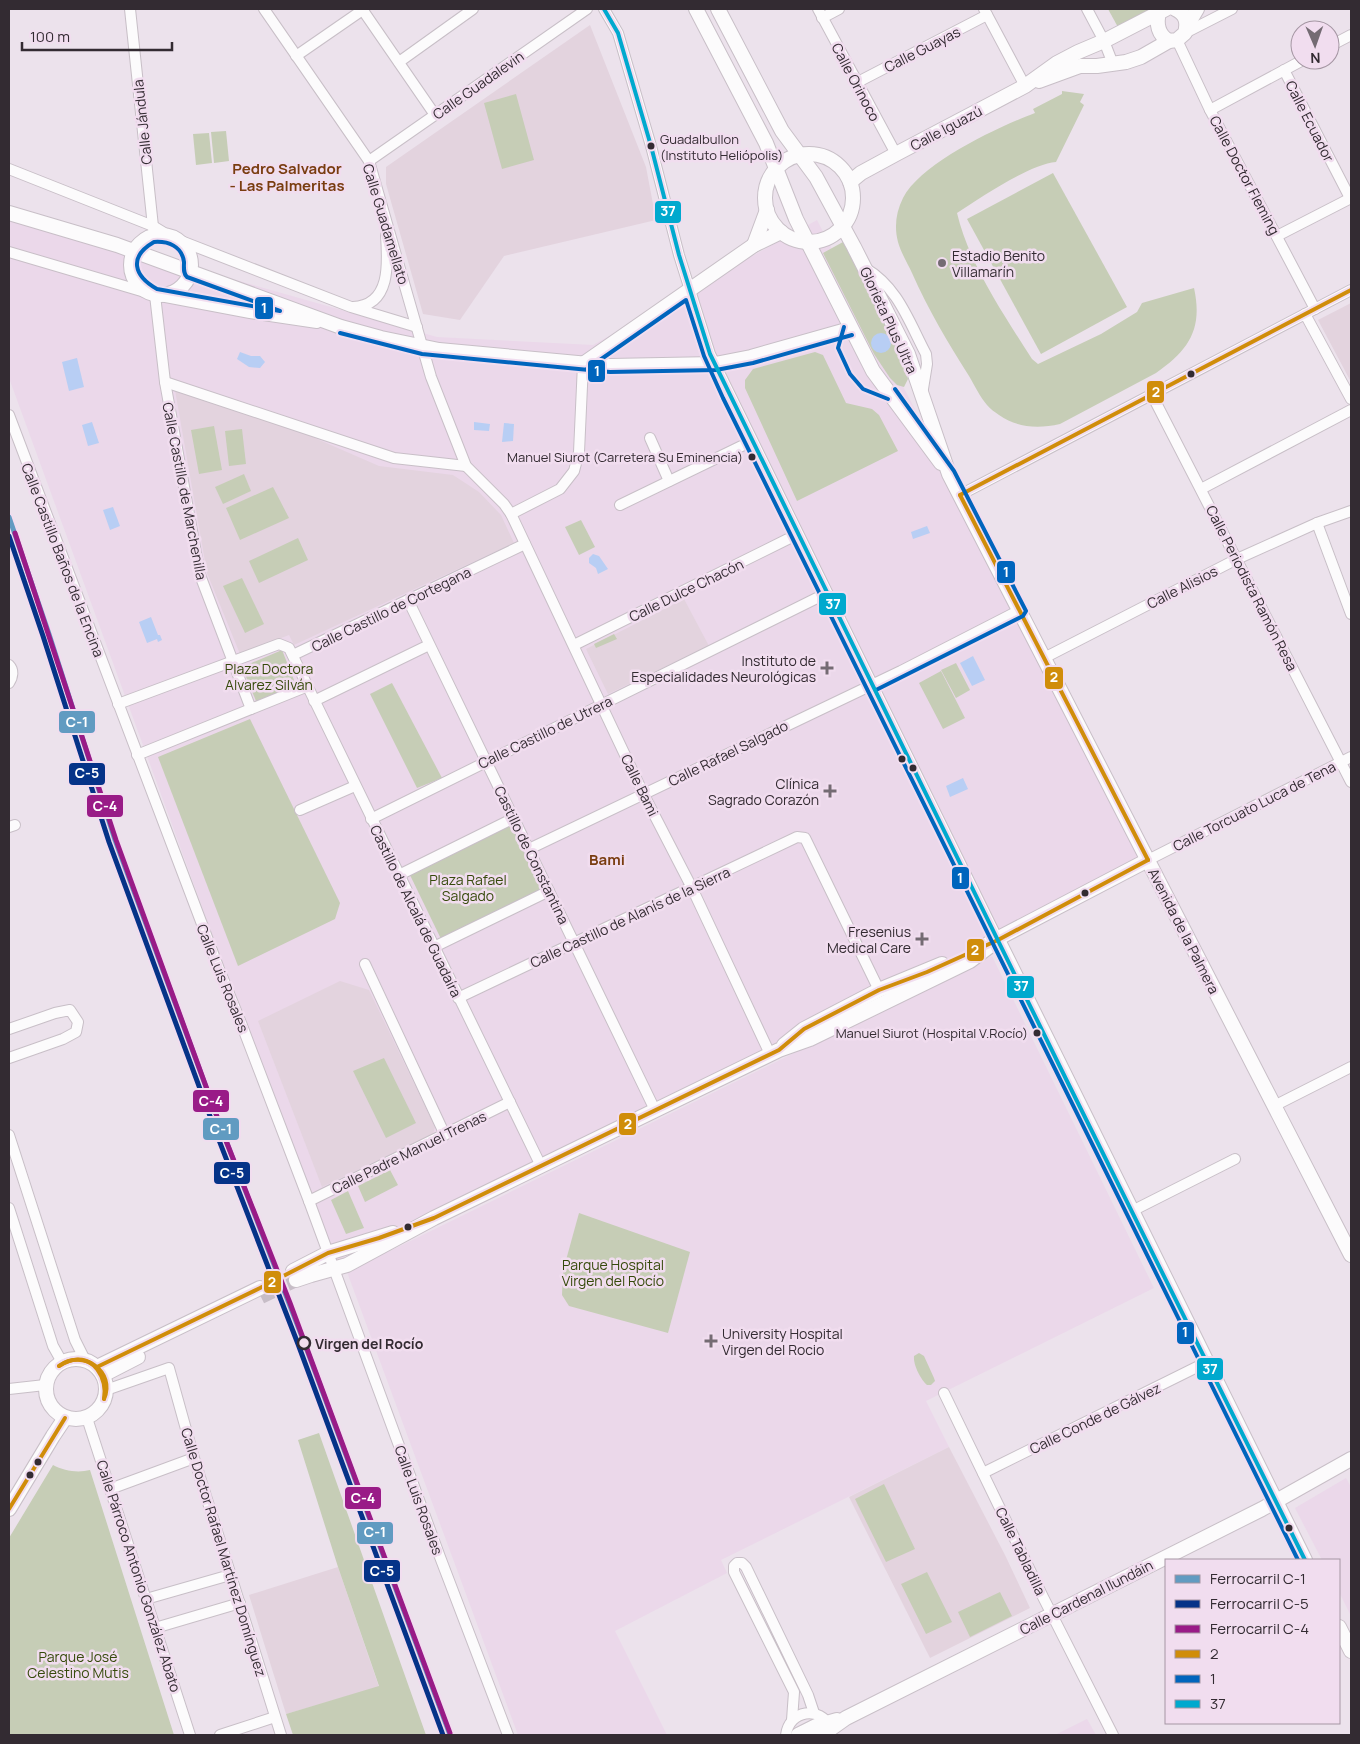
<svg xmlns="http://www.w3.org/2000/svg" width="1360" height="1744" font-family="Manrope,sans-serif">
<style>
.built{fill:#ebd8ea}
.education{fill:#e3d3de}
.green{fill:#c6cdb6}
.water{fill:#b8cef4}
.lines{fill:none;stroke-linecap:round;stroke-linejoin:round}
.major-tunnel{stroke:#c7bdc7;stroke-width:14;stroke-dasharray:14 7;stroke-linecap:butt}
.minor-casing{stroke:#c8bfc7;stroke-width:12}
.major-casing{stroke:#c8bfc7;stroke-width:16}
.minor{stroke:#fcfbfc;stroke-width:10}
.major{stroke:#fcfbfc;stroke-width:14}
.bus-1-casing{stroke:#f1ddef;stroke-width:8}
.bus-2-casing{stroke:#f1ddef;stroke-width:8}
.bus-3-casing{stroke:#f1ddef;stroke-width:8}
.bus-1{stroke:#d08d0a;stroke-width:4}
.bus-2{stroke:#0065bd;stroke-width:4}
.bus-3{stroke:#00a9ce;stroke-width:4}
.rail-1-casing{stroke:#f1ddef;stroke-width:9}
.rail-2-casing{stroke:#f1ddef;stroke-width:9}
.rail-3-casing{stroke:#f1ddef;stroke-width:9}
.rail-1{stroke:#619bc1;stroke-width:5}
.rail-2{stroke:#053388;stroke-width:5}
.rail-3{stroke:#991b87;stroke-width:5}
.bus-dot{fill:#332b32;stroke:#f1ddef;stroke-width:2}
.poi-dot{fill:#746b73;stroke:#f1ddef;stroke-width:2}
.stop-dot{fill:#f1ddef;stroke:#332b32;stroke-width:2.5}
.labels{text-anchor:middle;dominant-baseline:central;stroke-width:5;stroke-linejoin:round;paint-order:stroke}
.bus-label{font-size:13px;fill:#332b32;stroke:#f1ddef;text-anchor:end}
.street-label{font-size:14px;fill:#332b32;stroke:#f1ddef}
.poi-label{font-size:14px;fill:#332b32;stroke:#f1ddef;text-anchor:end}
.park-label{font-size:14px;fill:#364a0b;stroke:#f1ddef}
.stop-label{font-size:14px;font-weight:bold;fill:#332b32;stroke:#f1ddef;text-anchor:start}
.neighbourhood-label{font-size:15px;font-weight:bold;fill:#793d10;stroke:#f1ddef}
.line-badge{stroke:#f1ddef;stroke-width:2}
.badge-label{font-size:14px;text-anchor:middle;font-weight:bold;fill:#fff}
</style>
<rect width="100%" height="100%" fill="#ece2ec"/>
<g class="built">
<polygon points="9,216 437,337 593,345 817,220 1148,860 332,1263 9,378"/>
<polygon points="992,956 1154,1288 926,1401 949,1447 721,1560 727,1573 615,1631 667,1735 518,1735 347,1272"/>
<polygon points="1346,1478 1351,1487 1351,1616 1339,1592 1339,1560 1322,1560 1295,1508"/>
<polygon points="1087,1719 1096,1735 1055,1735"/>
</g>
<g class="education">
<polygon points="590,25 646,167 656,220 504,256 460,320 423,314 386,184 386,167"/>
<polygon points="1351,303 1351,382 1318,320"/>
<polygon points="175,390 301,432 379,466 453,475 479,492 501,515 514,543 294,645 289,635 240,654 207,573"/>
<polygon points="684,599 709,646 608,694 586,649"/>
<polygon points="340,981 369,990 435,1127 433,1134 322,1187 258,1021"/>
<polygon points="949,1447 1005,1555 1030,1608 930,1658 849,1497"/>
<polygon points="338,1567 379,1687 286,1714 249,1595"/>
</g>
<g class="green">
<polygon points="1108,9 1157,9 1119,29"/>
<path d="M1062,91L1084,94L1080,102L1084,105L1056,162C1030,164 980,198 957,213C969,264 1004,315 1032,359L1038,364L1101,334L1137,312L1142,303L1194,288C1203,329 1189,350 1156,373L1060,424C1038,429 1018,428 999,415C995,412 990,409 987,405C980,397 975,386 969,376C948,343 928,309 912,273C908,264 901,253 898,242C894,227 896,212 903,198C921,163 998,127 1035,113L1033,109L1062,94Z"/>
<polygon points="516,94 534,160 502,169 484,103"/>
<polygon points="226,131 229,161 214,163 211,132"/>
<polygon points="209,133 212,163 196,165 193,134"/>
<polygon points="1053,173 1127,307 1041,354 967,219"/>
<polygon points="843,242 885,322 900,354 908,379 904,387 897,385 890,378 874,354 823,253"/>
<polygon points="815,352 823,355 846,403 872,409 879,415 898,451 797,501 745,388 745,380 753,369"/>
<polygon points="214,426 222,470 199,474 191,430"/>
<polygon points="242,429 246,464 229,466 225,431"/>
<polygon points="244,474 251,491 223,504 215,487"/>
<polygon points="273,487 289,518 240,540 226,508"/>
<polygon points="581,520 595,547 579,555 565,527"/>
<polygon points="298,538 308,560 259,583 249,561"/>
<polygon points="242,578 264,624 245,633 223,586"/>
<polygon points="614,634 617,639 596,648 594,644"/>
<polygon points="282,650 296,685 256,701 242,667"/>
<polygon points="956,663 970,690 956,698 941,670"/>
<polygon points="941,671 965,718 943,729 919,683"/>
<polygon points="392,683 442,778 417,788 370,694"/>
<polygon points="250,719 340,903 335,919 238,966 158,757"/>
<polygon points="513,824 546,892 442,941 409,873"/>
<polygon points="384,1058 416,1123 386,1138 353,1071"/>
<polygon points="390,1170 398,1185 365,1202 358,1186"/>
<polygon points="348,1191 364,1228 346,1234 331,1200"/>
<polygon points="579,1213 690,1252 668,1333 569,1306 562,1295 563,1271"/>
<path d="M919,1353L924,1356L934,1378L935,1381L931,1385H927C921,1380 913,1365 914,1356Z"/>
<polygon points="319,1433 426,1735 293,1735 286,1714 379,1686 338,1567 298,1440"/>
<path d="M53,1465C64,1471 78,1473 90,1470L174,1735H9V1538Z"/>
<polygon points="884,1484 915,1549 886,1562 855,1499"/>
<polygon points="927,1572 952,1622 926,1634 901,1584"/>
<polygon points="1000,1592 1012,1616 970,1637 958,1612"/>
</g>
<g class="water">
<circle cx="881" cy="343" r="10"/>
<polygon points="240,352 251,356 260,356 265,362 260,368 249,367 237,359"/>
<polygon points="77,358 84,387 69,391 62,362"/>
<polygon points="92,422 99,443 88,446 82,425"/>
<polygon points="474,422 490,424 489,431 474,430"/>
<polygon points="504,423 514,424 513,441 502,442"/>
<polygon points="113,507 120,526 110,530 103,510"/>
<polygon points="927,526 930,533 913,539 911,532"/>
<polygon points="593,554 599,556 608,569 598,574 596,568 589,563 589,558"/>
<polygon points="151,617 158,635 160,635 162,640 158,642 157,639 147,643 139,622"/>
<polygon points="973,656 985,680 972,686 960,663"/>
<polygon points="963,778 968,789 950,797 946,786"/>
</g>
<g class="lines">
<polyline class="major-tunnel" points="261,1297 296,1280"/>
<defs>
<g id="minor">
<polyline points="130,9 154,236"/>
<polyline points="264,9 369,161 431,377 466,466 504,504 511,514 643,793 692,888 770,1054"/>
<polyline points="362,9 435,115"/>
<polyline points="604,9 618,33 651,146 679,255 710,354 998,940"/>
<polyline points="818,9 896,154"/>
<polyline points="984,9 1025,86"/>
<polyline points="1087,9 1104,41 1113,64"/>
<polyline points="822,18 839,9"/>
<polyline points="1185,33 1232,9"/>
<polyline points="1177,40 1210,110 1315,309"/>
<polyline points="1330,46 1351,35"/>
<polyline points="296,56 364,9"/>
<polyline points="399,62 473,9"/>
<polyline points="1284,70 1350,198"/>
<polyline points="856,83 987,15"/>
<polyline points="1210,110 1303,60"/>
<polyline points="369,161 587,9"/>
<polyline points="9,169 153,226 171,237"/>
<polyline points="1277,236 1351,198"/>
<polyline points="176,239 351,307 417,327"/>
<polyline points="9,252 155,295 250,313 317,323"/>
<path d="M865,268C898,287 909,322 926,354L927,364L922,395"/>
<polyline points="155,295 165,382 200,575 251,709"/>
<path d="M353,307C391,306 388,263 386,235"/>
<polyline points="1305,314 1351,399"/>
<polyline points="165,382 394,458 466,466"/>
<polyline points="1152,395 1351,782"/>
<polyline points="9,415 219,969 241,1023 309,1201 440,1557 508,1735"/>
<polyline points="650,438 669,481"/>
<polyline points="1201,489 1351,410"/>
<polyline points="960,495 1351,290"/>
<polyline points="620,505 752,441"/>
<polyline points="511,514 560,489 574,471 579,452 583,364"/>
<polyline points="1317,523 1351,614"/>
<polyline points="408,600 655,1110"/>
<polyline points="574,645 798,534"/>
<polyline points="293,655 525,544"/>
<polyline points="1044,658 1237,559 1317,523 1351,511"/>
<path d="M9,665C14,670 13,677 9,683"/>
<polyline points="314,701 429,645"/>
<polyline points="118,704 279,644 289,648 541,1166"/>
<polyline points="137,755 308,686"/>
<polyline points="300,810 355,786"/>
<polyline points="371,819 827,593"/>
<polyline points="9,827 15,825"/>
<polyline points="529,849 901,671 1020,610"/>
<polyline points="1148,860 1351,757"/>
<polyline points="399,875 514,818"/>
<polyline points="434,947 549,891"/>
<polyline points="365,964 445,1135"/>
<polyline points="458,998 797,837 805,838 879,990"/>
<polyline points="9,1029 55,1013 70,1010 78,1022 76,1032 63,1039 9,1058"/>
<polyline points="1274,1106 1351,1067"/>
<polyline points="9,1135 75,1340 85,1360"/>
<polyline points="309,1201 510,1102"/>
<polyline points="9,1208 53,1346 62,1362"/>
<polyline points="1132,1211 1235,1159"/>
<polyline points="9,1389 45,1385"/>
<polyline points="106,1390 169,1368 194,1458 281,1735"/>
<polyline points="944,1393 1043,1597 1113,1735"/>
<polyline points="87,1418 190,1735"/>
<polyline points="983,1473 1207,1362"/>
<polyline points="110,1489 194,1458"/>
<polyline points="146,1599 230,1575"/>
<polyline points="155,1628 240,1603"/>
<polyline points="792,1720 794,1692 734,1572 734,1566 737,1563 742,1563 746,1567 808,1695 814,1713"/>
<polyline points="220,1735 275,1717"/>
<path d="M786,1735C789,1710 820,1705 831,1728"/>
</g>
<g id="major">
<polyline points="696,9 766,143 796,219 873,371 941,463"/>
<polyline points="718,9 782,131 816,177 854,247 908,354 949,474 1351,1255"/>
<path d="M1159,12C1156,24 1158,35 1169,41"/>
<polyline points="1187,26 1197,9"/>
<path d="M1039,81L1080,66H1097L1126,62L1141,57L1169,41L1177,40L1185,33C1188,22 1186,14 1175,9"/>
<circle cx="809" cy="198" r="44"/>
<polyline points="850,182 861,173 896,154 1025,86 1057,63 1078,52 1104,41 1166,9"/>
<polyline points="9,213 117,245 341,327 381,338 439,350 610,366 715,364 751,357 850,329"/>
<circle cx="161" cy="265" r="30"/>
<polyline points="754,245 767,210"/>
<polyline points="583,364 754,245 781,232"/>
<polyline points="998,940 1305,1560"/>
<polyline points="989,943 1148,860"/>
<polyline points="784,1045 804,1029 879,990 942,964"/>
<polyline points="293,1271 328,1253 393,1233"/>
<polyline points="296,1280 311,1275 347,1265 434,1218 779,1050 810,1039 970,961 998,940"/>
<circle cx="76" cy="1389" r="30"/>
<polyline points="97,1367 260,1288"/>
<polyline points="103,1375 138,1357"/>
<polyline points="9,1509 53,1436 65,1418"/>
<polyline points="1339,1627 1351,1651"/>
<polyline points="798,1735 816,1726 837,1720"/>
<polyline points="822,1735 846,1718 1262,1509 1351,1459"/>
</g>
</defs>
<use href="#minor" class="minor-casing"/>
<use href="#major" class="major-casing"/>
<use href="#minor" class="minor"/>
<use href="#major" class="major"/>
<defs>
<g id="bus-1">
<polyline points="960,495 1351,290"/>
<polyline points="960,495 1148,860"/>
<path d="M59,1366C83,1348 116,1372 104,1399"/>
<path d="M59,1366C62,1364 66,1362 69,1361C94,1353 108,1379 104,1399"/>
<polyline points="97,1367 260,1288 328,1253 379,1238 434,1218 779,1050 804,1029 879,990 927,972 998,940 1148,860"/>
<polyline points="9,1509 65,1418"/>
</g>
<g id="bus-2">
<path d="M154,242C168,241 182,246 184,262C184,268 183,273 187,277L280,311L157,289C134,276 128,257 154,242Z"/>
<polyline points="844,327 838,348 850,374 863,389 888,399"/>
<polyline points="340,333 422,354 610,372 716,370 753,363 852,335"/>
<polyline points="587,369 686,300 704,356 723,398 1298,1560"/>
<polyline points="876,690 1023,616 1026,611 954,471 895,389"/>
</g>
<polyline id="bus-3" points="604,9 618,33 651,146 679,255 710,354 1066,1079 1305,1560"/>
</defs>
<use href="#bus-1" class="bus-1-casing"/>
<use href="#bus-2" class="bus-2-casing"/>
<use href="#bus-3" class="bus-3-casing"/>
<use href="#bus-1" class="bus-1"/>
<use href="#bus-2" class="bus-2"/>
<use href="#bus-3" class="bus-3"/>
<defs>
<polyline id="rail-1" points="9,517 49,634 115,840 223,1133 304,1342 450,1735"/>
<polyline id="rail-2" points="9,536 43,636 109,842 217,1135 298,1344 443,1735"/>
<polyline id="rail-3" points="15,533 116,840 223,1133 290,1303 450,1733"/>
</defs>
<use href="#rail-1" class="rail-1-casing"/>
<use href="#rail-2" class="rail-2-casing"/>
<use href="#rail-3" class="rail-3-casing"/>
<use href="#rail-1" class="rail-1"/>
<use href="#rail-2" class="rail-2"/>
<use href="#rail-3" class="rail-3"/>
</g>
<g class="bus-dot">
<circle cx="651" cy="146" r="4.5"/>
<circle cx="1191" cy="374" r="4.5"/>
<circle cx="752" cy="457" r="4.5"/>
<circle cx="902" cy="759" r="4.5"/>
<circle cx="913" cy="768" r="4.5"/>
<circle cx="1085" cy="893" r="4.5"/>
<circle cx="1037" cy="1033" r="4.5"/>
<circle cx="408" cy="1227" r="4.5"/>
<circle cx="38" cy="1462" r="4.5"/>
<circle cx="30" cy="1475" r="4.5"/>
<circle cx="1289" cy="1528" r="4.5"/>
</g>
<g class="poi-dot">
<circle cx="942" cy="263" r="5"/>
<path d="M824.5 660.5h5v5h5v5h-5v5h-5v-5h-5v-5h5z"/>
<path d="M827.5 783.5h5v5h5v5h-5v5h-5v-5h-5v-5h5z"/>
<path d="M919.5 931.5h5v5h5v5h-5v5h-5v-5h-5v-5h5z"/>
<path d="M708.5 1333.5h5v5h5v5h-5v5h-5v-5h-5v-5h5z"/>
</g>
<circle class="stop-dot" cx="304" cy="1343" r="6"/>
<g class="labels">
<g class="bus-label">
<text x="660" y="139" text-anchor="start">Guadalbullon<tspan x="660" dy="16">(Instituto Heliópolis)</tspan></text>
<text x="743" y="457">Manuel Siurot (Carretera Su Eminencia)</text>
<text x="1028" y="1033">Manuel Siurot (Hospital V.Rocío)</text>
</g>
<g class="street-label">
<text transform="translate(922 49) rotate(-27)">Calle Guayas</text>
<text transform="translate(856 82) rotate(62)">Calle Orinoco</text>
<text transform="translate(478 85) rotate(-35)">Calle Guadalevin</text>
<text transform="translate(1310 121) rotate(63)">Calle Ecuador</text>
<text transform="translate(142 122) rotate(-96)">Calle Jándula</text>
<text transform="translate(946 128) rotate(-28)">Calle Iguazú</text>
<text transform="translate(1245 175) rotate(62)">Calle Doctor Fleming</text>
<text transform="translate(386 224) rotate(73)">Calle Guadamellato</text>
<text transform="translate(889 320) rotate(65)">Glorieta Plus Ultra</text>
<text transform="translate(185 491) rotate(79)">Calle Castillo de Marchenilla</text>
<text transform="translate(63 560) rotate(69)">Calle Castillo Baños de la Encina</text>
<text transform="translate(1182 587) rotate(-27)">Calle Alisios</text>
<text transform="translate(1252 588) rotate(63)">Calle Periodista Ramón Resa</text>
<text transform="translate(686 590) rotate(-26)">Calle Dulce Chacón</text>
<text transform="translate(391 609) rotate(-26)">Calle Castillo de Cortegana</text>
<text transform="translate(545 732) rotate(-26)">Calle Castillo de Utrera</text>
<text transform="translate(728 753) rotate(-26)">Calle Rafael Salgado</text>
<text transform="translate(640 785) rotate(64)">Calle Bami</text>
<text transform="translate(1254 806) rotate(-27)">Calle Torcuato Luca de Tena</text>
<text transform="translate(532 855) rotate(64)">Castillo de Constantina</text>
<text transform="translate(416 911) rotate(64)">Castillo de Alcalá de Guadaíra</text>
<text transform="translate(630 917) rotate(-25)">Calle Castillo de Alanís de la Sierra</text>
<text transform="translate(1184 931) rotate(63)">Avenida de la Palmera</text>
<text transform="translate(223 978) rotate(68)">Calle Luis Rosales</text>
<text transform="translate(409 1152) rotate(-26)">Calle Padre Manuel Trenas</text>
<text transform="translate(1095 1418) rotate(-26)">Calle Conde de Gálvez</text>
<text transform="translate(419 1500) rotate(70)">Calle Luis Rosales</text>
<text transform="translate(1021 1551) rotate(64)">Calle Tabladilla</text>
<text transform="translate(224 1552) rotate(73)">Calle Doctor Rafael Martínez Domínguez</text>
<text transform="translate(139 1576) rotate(72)">Calle Párroco Antonio González Abato</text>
<text transform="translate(1086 1597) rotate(-27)">Calle Cardenal Ilundáin</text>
</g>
<g class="poi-label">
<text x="952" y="255" text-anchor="start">Estadio Benito<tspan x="952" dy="16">Villamarín</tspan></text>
<text x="816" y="660">Instituto de<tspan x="816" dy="16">Especialidades Neurológicas</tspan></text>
<text x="819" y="783">Clínica<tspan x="819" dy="16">Sagrado Corazón</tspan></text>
<text x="911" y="931">Fresenius<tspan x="911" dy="16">Medical Care</tspan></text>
<text x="722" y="1333" text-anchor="start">University Hospital<tspan x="722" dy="16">Virgen del Rocio</tspan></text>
</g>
<g class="park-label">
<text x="269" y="668">Plaza Doctora<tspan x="269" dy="16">Alvarez Silván</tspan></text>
<text x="468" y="879">Plaza Rafael<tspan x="468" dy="16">Salgado</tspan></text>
<text x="613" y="1264">Parque Hospital<tspan x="613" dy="16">Virgen del Rocío</tspan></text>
<text x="78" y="1656">Parque José<tspan x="78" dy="16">Celestino Mutis</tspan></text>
</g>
<g class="stop-label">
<text x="315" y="1343">Virgen del Rocío</text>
</g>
<g class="neighbourhood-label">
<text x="287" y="168">Pedro Salvador<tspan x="287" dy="17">- Las Palmeritas</tspan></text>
<text x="607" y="859">Bami</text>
</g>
</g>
<g class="line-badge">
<rect x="654" y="200" width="28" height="24" rx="5" fill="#00a9ce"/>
<rect x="254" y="296" width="20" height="24" rx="5" fill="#0065bd"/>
<rect x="587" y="359" width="19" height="24" rx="5" fill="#0065bd"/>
<rect x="1146" y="380" width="19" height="24" rx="5" fill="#d08d0a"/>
<rect x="996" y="560" width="20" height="24" rx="5" fill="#0065bd"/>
<rect x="818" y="592" width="29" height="24" rx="5" fill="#00a9ce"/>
<rect x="1044" y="666" width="20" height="24" rx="5" fill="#d08d0a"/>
<rect x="58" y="710" width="38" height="24" rx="5" fill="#619bc1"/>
<rect x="68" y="762" width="38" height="24" rx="5" fill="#053388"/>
<rect x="86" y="794" width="38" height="24" rx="5" fill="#991b87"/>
<rect x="951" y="866" width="19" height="24" rx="5" fill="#0065bd"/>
<rect x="966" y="938" width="19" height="24" rx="5" fill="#d08d0a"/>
<rect x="1006" y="975" width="29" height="24" rx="5" fill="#00a9ce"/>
<rect x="192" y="1089" width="38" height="24" rx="5" fill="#991b87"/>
<rect x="618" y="1112" width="19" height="24" rx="5" fill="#d08d0a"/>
<rect x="202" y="1117" width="38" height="24" rx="5" fill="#619bc1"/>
<rect x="213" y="1161" width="38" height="24" rx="5" fill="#053388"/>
<rect x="263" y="1270" width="19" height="24" rx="5" fill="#d08d0a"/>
<rect x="1176" y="1321" width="19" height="24" rx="5" fill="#0065bd"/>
<rect x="1196" y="1357" width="28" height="24" rx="5" fill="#00a9ce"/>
<rect x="344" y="1486" width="38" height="24" rx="5" fill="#991b87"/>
<rect x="356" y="1521" width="38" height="24" rx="5" fill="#619bc1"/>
<rect x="363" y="1559" width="38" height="24" rx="5" fill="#053388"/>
</g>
<g class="badge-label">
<text x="668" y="216">37</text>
<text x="264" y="313">1</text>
<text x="597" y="376">1</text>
<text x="1156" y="397">2</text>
<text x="1006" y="577">1</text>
<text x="833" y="609">37</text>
<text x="1054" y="682">2</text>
<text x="77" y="727">C-1</text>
<text x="87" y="778">C-5</text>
<text x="105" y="811">C-4</text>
<text x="960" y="883">1</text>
<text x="975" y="955">2</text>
<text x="1021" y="991">37</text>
<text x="211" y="1106">C-4</text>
<text x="628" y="1129">2</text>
<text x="221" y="1134">C-1</text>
<text x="232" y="1178">C-5</text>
<text x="272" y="1287">2</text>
<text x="1185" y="1337">1</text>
<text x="1210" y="1374">37</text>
<text x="363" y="1503">C-4</text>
<text x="375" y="1537">C-1</text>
<text x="382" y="1576">C-5</text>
</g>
<rect width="1360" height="1744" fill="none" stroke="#332b32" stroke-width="20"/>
<rect x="1165" y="1559" width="175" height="165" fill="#f1ddef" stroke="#a596a3"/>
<rect x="1175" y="1575" width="25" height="8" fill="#619bc1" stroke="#a596a3"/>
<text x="1210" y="1584" font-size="15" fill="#332b32">Ferrocarril C-1</text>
<rect x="1175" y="1600" width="25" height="8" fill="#053388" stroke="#a596a3"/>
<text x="1210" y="1609" font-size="15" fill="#332b32">Ferrocarril C-5</text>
<rect x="1175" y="1625" width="25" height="8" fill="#991b87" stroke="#a596a3"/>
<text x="1210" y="1634" font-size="15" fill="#332b32">Ferrocarril C-4</text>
<rect x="1175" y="1650" width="25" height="8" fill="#d08d0a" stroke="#a596a3"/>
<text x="1210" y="1659" font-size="15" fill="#332b32">2</text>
<rect x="1175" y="1675" width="25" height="8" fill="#0065bd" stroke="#a596a3"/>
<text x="1210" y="1684" font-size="15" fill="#332b32">1</text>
<rect x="1175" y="1700" width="25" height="8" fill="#00a9ce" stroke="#a596a3"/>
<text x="1210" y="1709" font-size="15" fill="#332b32">37</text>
<g transform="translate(1315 45) rotate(178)"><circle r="24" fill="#f1ddef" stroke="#a596a3"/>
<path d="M0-4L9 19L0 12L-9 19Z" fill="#746b73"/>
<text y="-8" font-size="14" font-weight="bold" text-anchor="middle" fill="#332b32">N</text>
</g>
<path d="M22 42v8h150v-8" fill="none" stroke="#332b32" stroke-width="2.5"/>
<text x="30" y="42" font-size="15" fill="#332b32" stroke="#f1ddef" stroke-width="4" paint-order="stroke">100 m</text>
</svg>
